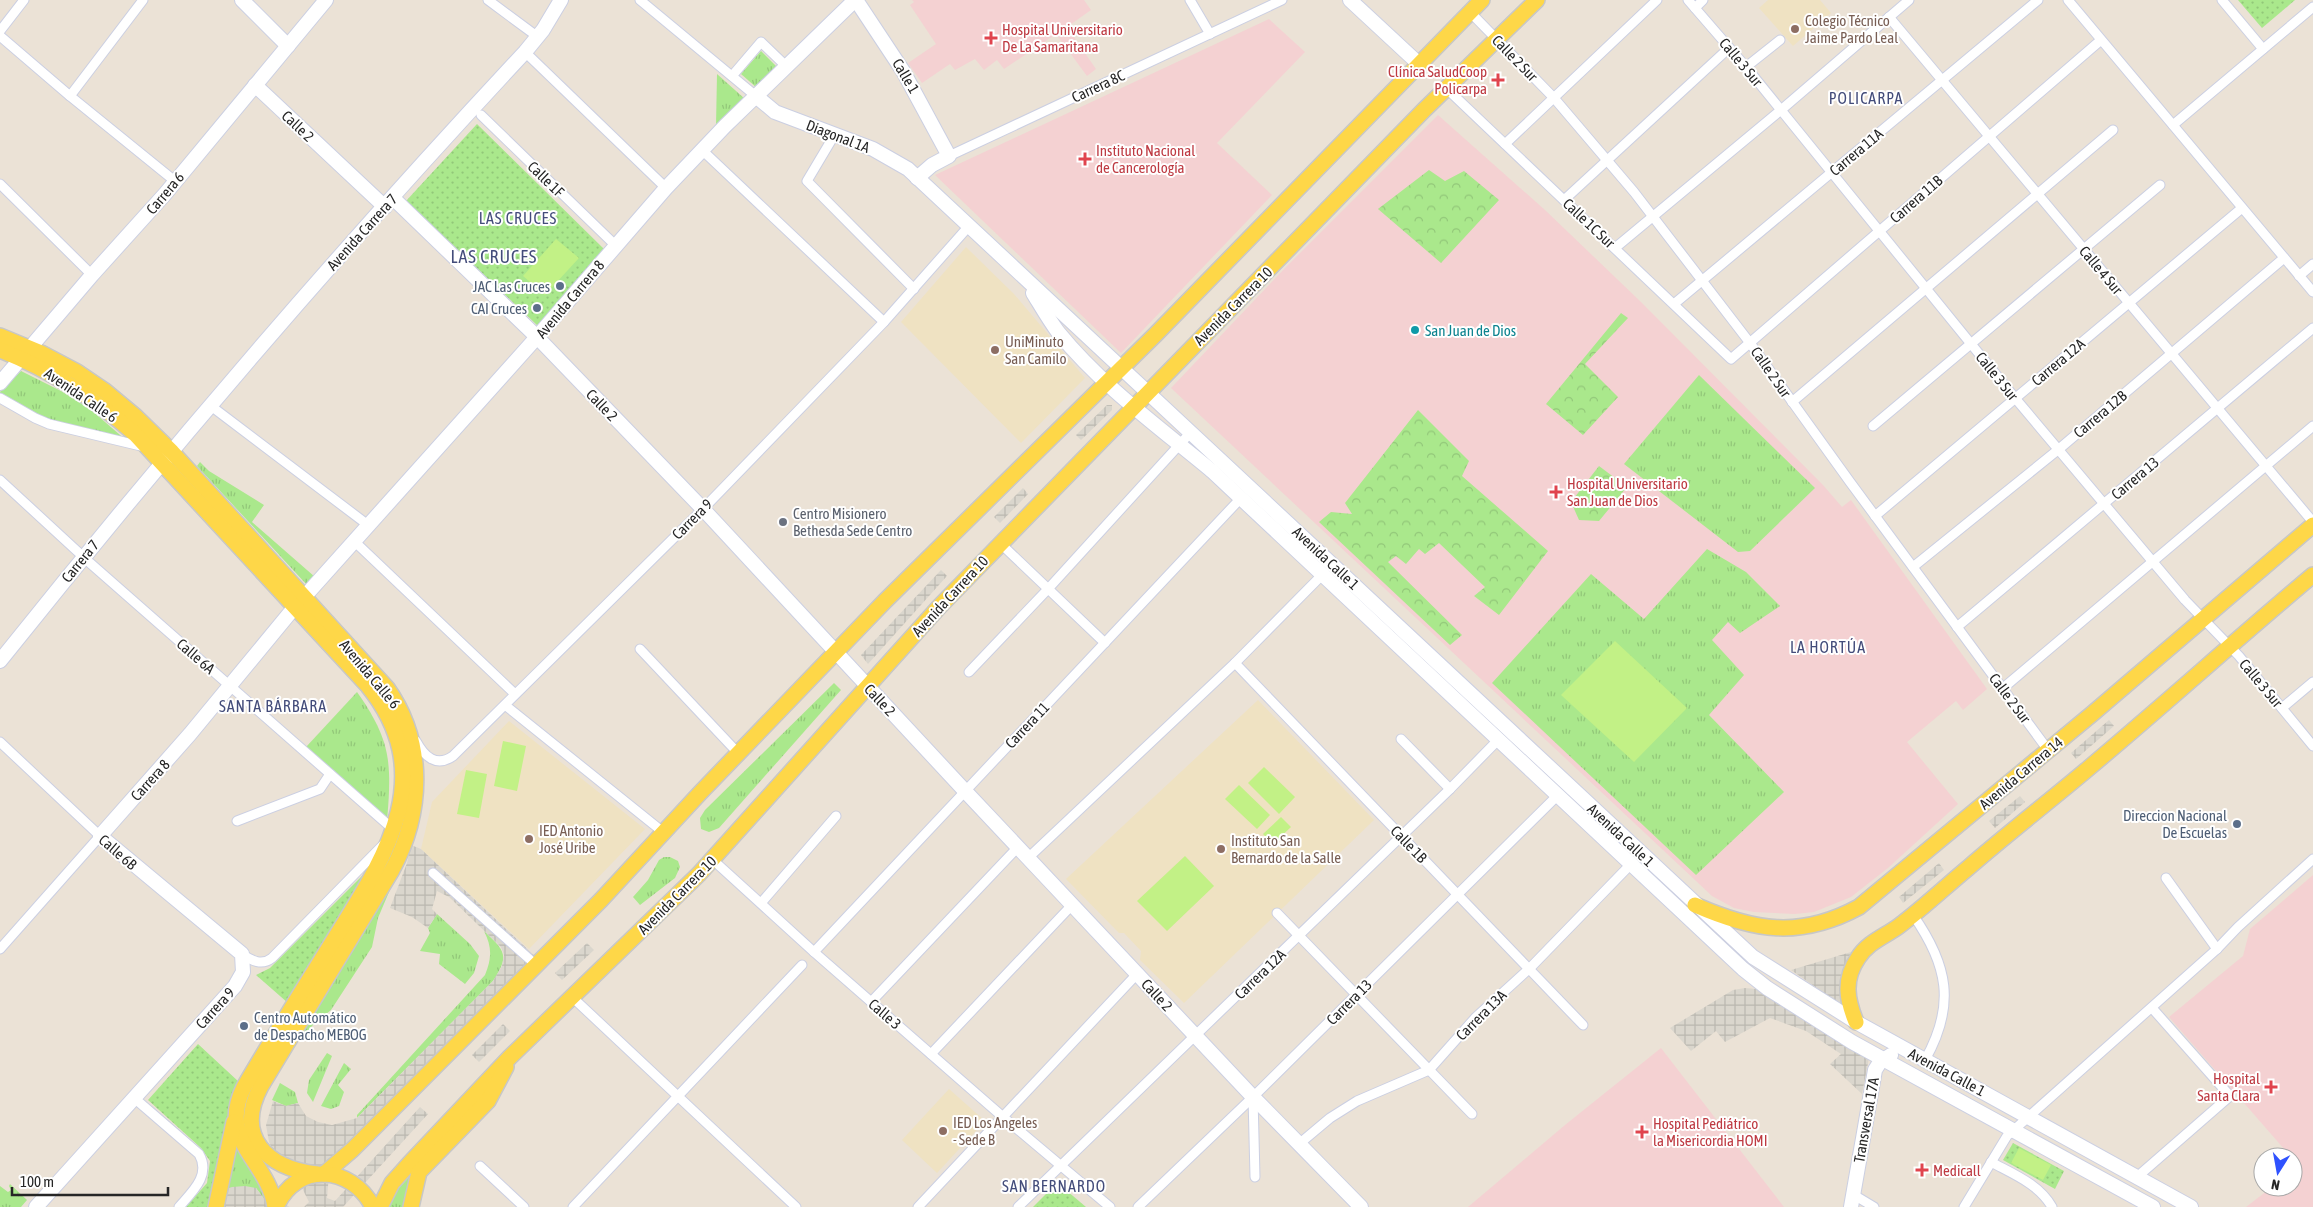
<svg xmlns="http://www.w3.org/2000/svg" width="2313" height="1207" font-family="'Asap Condensed',sans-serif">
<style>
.education{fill:#efe2c2}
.medical{fill:#f4d1d2}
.grass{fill:url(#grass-tufts)}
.forest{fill:url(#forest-crowns)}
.park{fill:url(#park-dots)}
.pitch{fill:#c2f186}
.plaza{fill:url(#plaza-grid)}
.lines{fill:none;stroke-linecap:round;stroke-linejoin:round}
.street-casing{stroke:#cbcfe2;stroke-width:11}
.secondary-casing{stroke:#cbcfe2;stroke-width:16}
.primary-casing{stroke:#c7c7c7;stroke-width:18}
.street{stroke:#fff;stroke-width:9}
.secondary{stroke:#fff;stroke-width:14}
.primary{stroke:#fed748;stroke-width:15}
.education-dot{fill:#8d6e63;stroke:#fff;stroke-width:2}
.health-dot{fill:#e0444e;stroke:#fff;stroke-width:2}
.service-dot{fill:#5c6f8a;stroke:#fff;stroke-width:2}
.culture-dot{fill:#0f9aa8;stroke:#fff;stroke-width:2}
.worship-dot{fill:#6b7280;stroke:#fff;stroke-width:2}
.labels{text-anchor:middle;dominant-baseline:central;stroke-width:4;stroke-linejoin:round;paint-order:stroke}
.education-label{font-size:15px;fill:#785e54;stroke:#fff;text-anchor:start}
.health-label{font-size:15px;fill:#be3a42;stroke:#fff;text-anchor:start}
.street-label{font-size:15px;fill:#262626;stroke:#fff}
.service-label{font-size:15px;fill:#4e5e75;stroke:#fff;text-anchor:end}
.culture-label{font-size:15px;fill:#0d838f;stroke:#fff;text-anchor:start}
.worship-label{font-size:15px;fill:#5b616d;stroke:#fff;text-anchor:start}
.neighbourhood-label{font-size:16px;letter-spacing:1px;fill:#434c7a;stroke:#fff}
.quarter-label{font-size:18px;letter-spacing:1px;fill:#434c7a;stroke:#fff}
</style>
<defs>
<pattern id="grass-tufts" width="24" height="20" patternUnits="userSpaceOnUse" patternTransform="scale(1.25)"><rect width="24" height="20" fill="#aae88c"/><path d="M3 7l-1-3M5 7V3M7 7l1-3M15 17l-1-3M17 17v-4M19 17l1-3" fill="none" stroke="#92c779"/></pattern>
<pattern id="forest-crowns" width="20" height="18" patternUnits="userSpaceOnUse" patternTransform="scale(1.25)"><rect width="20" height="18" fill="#aae88c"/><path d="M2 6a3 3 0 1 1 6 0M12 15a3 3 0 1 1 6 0" fill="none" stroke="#92c779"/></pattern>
<pattern id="park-dots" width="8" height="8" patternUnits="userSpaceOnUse" patternTransform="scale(1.25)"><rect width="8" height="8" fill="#aae88c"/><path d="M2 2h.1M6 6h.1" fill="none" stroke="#92c779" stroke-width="1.8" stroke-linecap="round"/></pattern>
<pattern id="plaza-grid" width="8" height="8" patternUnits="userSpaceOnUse" patternTransform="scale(1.25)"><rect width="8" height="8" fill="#dad6cd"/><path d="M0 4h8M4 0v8" fill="none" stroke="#bbb8b0"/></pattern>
</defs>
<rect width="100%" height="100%" fill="#ebe2d6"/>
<g class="education">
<polygon points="1768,0 1820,0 1831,13 1793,46 1759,8"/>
<polygon points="966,247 1014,294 1085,378 1021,443 901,322"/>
<polygon points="1258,700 1374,820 1184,1003 1140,960 1141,951 1124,933 1119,933 1066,879"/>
<polygon points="509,721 645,829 529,949 421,849 432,802"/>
<polygon points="949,1089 985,1121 937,1173 902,1140"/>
</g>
<g class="medical">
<polygon points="912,0 1084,0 1091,10 1067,27 1096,69 1087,76 1056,34 1004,69 997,60 984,70 975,59 955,70 950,64 922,83 908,63 936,44 910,5 914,2"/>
<polygon points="1269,19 1305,52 1217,143 1272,195 1121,353 935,175"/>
<polygon points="1438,115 1545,210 1641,302 1823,485 1842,507 1851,500 1987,689 1963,710 1956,701 1907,742 1958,804 1888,868 1851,897 1814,912 1795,914 1754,912 1734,908 1712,896 1171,388 1286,267"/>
<polygon points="2313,875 2313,1207 2246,1207 2272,1187 2293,1187 2293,1171 2299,1166 2169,1017 2243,956 2250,929"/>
<polygon points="1661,1048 1784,1207 1468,1207 1565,1125"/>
</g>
<g class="grass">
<polygon points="761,51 778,68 757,88 741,74"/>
<polygon points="717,74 745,99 716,126"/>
<polygon points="21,371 61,391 90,409 127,441 47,419 0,394 0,392"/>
<polygon points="1699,375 1815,488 1750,551 1738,552 1624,464"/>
<polygon points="200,462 209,471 264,505 252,522 315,577 307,585 197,466"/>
<polygon points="1707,549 1746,572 1780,606 1740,633 1728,622 1712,640 1744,675 1709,715 1784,792 1696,875 1492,683 1591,574 1644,619"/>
<polygon points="834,683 841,690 719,828 709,832 701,829 700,818 705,810"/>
<path d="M357,692C391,740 392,763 387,821L306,747Z"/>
<polygon points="664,857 670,857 678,861 680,867 675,878 640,905 633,897 648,880 659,860"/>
<polygon points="397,873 378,918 372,947 331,1010 313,1025 288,1051"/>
<polygon points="437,914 470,944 479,956 474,973 465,984 439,964 440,954 420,951 430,933 428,928"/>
<path d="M484,931C505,951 510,955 493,981L357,1118V1115L485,975C492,958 492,947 484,931Z"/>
<polygon points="327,1053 332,1056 313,1102 307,1093 309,1080"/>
<polygon points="344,1063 351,1069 338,1085 344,1092 339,1106 331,1109 321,1106"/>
<polygon points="280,1083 295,1092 298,1103 286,1106 272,1100"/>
<polygon points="235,1142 261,1181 267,1203 256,1188 225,1190"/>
<polygon points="411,1175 404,1207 388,1207 399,1188"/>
<polygon points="10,1184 27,1200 21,1207 0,1207 0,1186 8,1192 11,1190 9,1186"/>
</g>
<g class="forest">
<polygon points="1429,170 1445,181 1464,171 1499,200 1441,263 1378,209"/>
<polygon points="1621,313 1628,318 1585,364 1618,397 1583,435 1546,404"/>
<polygon points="1418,410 1469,461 1462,476 1548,551 1499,615 1474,596 1485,587 1439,543 1425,554 1419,549 1406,564 1396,556 1388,562 1462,635 1450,645 1319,522 1331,512 1352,514 1345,503"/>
<polygon points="1599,466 1627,487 1599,521 1579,520 1571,502"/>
</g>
<g class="park">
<polygon points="2238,0 2295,0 2262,28"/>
<polygon points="477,124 604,249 538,326 406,201"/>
<polygon points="364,874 288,1003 256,975 270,968"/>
<polygon points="198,1044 239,1082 210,1207 186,1207 207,1183 210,1161 201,1148 148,1100"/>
<polygon points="2013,1143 2064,1171 2055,1189 2003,1160"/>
<polygon points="1056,1184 1060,1185 1086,1207 1033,1207"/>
</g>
<g class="pitch">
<polygon points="556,239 579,258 545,295 523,276"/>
<polygon points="1615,641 1687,708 1634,762 1561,695"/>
<polygon points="503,741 526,746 517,791 494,786"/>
<polygon points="1264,767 1295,797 1279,814 1248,783"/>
<polygon points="466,770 487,774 479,818 457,814"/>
<polygon points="1239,785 1270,815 1257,829 1225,799"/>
<polygon points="1281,817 1291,827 1273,844 1263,834"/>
<polygon points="1185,856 1214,886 1167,931 1137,901"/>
<polygon points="2019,1148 2051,1165 2043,1180 2011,1163"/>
</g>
<g class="plaza">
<polygon points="1107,405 1112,405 1112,410 1081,440 1076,435"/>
<polygon points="1023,488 1028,494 1000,523 994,517"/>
<polygon points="941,570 947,576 868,664 861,655"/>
<polygon points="2109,720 2114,726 2076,759 2071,753"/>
<polygon points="2020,796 2025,802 1995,828 1989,821"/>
<polygon points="411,845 421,849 538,959 330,1163 327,1198 335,1201 420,1107 428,1114 343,1207 304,1207 309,1202 292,1168 275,1155 269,1142 266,1125 273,1101 286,1106 298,1103 306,1116 318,1122 332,1125 357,1118 493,981 502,966 504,955 501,947 449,897 437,891 432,909 437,914 428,928 412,917 390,908 407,863"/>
<polygon points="1939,863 1944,870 1903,903 1899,897"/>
<polygon points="587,943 594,950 562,980 555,973"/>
<polygon points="1851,952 1842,975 1843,1004 1841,1005 1791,970"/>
<polygon points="1745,988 1756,989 1775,999 1869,1058 1862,1094 1830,1064 1841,1054 1806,1031 1770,1018 1725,1042 1716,1031 1691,1051 1670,1028 1733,990"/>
<polygon points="503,1024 510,1031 479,1062 472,1055"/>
<polygon points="245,1186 256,1188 266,1201 266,1196 290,1207 220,1207 223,1190 232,1187"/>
</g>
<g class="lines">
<defs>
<g id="street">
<polyline points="488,0 538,37"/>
<polyline points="640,0 757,97"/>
<polyline points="1190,0 1210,34"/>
<polyline points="1688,0 1746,67 2015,398 2185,600 2239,656 2313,746"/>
<polyline points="2068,0 2313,292"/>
<polyline points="2222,0 2263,49"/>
<polyline points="1695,8 1703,0"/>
<polyline points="1470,12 1554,98 1634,192 1750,343 1850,482 2048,750"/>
<polyline points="1889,17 2313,522"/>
<polyline points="0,31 24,0"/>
<polyline points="0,36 70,96 176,182"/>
<polyline points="525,52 666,188"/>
<polyline points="1746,67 1780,40"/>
<polyline points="732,76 761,42 787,67"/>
<polyline points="1446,88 1731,359 2101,40"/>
<polyline points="70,96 143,0"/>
<polyline points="481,115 612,242"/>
<polyline points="2173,125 2313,7"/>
<polyline points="835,134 807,181 914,289"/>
<polyline points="1505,144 1657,0"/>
<polyline points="702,150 884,322"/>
<polyline points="949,156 1282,0"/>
<polyline points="0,184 92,275"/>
<polyline points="1564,200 1729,48"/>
<polyline points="1615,248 1781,110 1909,0"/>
<polyline points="2299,276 2313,264"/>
<polyline points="1674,304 2038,0"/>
<polyline points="0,398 35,418 49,424 145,447"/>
<polyline points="1792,402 2113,130"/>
<polyline points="211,406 368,525"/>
<polyline points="1873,426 2160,185"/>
<polyline points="0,480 90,563 394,830"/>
<polyline points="1875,516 2242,208"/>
<polyline points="354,541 515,694"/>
<polyline points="1000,543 1105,643"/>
<polyline points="1913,567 2059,449 2284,258"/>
<polyline points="1957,627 2313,328"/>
<polyline points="640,649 738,753"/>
<polyline points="1235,663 1583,1025"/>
<polyline points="969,672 1048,589 1191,432"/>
<polyline points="2002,689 2313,426"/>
<polyline points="505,705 663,832"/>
<polyline points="2282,708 2313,682"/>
<polyline points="1401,739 1450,789"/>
<path d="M416,741C424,756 436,768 453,756L703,509L884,322L969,226"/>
<polyline points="0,742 100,836 0,949"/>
<polyline points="237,821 320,789 330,774"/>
<polyline points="1028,858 1235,663 1323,574"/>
<polyline points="713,860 814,952 1003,1117 1110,1207"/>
<polyline points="433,873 536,965"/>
<polyline points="2166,878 2217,949"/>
<polyline points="761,903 836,816"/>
<polyline points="1277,913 1472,1114"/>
<path d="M1913,915C1948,965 1956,1005 1925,1060"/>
<polyline points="814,952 1241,498"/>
<path d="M242,954C252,961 262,966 272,958L384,844"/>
<polyline points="571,996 796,1207"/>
<polyline points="871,1002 1018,847"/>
<polyline points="931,1054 1072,905"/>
<path d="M133,1097L199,1154C211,1175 193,1191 179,1207"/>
<polyline points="1253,1097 1255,1177"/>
<polyline points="1299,1144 1330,1118 1357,1101 1429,1070 1476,1017 1530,968 1633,862"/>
<path d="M1991,1162C2013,1174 2039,1184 2052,1207"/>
<polyline points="480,1166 524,1207"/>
<polyline points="2137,1177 2230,1096 2152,1008"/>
<polyline points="1854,1195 1874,1207"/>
<polyline points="573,1207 802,965"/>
<polyline points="918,1207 1137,974"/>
<polyline points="1018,1207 1450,789 1499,739"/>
<polyline points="1138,1207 1253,1097 1558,795"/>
<polyline points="1964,1207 2007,1136 2217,949 2238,927 2313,859"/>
</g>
<g id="secondary">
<polyline points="242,0 288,46"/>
<polyline points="856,0 903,71 949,156 932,165 917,178"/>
<polyline points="1350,0 1419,64"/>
<polyline points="255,85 385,207"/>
<polyline points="757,97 775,112 873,149 908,169 1753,957 1856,1022 2191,1207"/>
<polyline points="393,198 537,337 703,509 965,791 1253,1097 1361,1207"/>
<path d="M1033,293C1041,306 1049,320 1058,332C1102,386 1159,427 1212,471L1743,969L1767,988L1852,1042L2153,1207"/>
<polyline points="0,383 92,275 165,194 326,0"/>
<path d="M0,661C167,452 342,248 525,52L543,30L561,0"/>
<polyline points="36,1207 235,986 243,972 242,954 100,836 190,734 289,614 537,337 666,188 725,126 855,0"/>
<polyline points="1851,1207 1875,1070 1880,1062 1891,1055"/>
</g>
<g id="primary">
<path d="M0,336L41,353L77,372L105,391L135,416L172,452L387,688C426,743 423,813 392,870L261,1086C234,1137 267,1168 317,1174"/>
<path d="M0,350C51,370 94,398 135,434L368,686C444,780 379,866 327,951C299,996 271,1041 244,1087C217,1141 268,1160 275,1207"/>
<path d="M1695,905C1754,931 1800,939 1859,907L2092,714L2313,525"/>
<path d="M1856,1022C1847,1000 1843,980 1858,958C1868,942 1884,937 1899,926C1923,908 1945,887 1968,868C2008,833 2050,801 2090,767C2165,704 2238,638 2313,575"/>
<polyline points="324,1174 352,1150 601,900 700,793 885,601 1155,335 1482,0"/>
<polyline points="216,1207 234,1122"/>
<path d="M276,1207C297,1161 351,1165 373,1207"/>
<polyline points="380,1207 392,1183 409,1164 510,1057 699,874 939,607 1424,110 1537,0"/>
<polyline points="411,1207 419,1172 488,1101 506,1067"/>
</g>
</defs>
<use href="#street" class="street-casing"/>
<use href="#secondary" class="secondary-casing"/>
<use href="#primary" class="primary-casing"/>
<use href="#street" class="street"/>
<use href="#secondary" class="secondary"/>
<use href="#primary" class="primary"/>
</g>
<g class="education-dot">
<circle cx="1795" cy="29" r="5"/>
<circle cx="995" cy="350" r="5"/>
<circle cx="529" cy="839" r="5"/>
<circle cx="1221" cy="849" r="5"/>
<circle cx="943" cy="1131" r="5"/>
</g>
<g class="health-dot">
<path d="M988.5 30.5h5v5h5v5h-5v5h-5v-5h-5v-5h5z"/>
<path d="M1495.5 72.5h5v5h5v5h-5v5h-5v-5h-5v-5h5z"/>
<path d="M1082.5 151.5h5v5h5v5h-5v5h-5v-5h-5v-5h5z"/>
<path d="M1553.5 484.5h5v5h5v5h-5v5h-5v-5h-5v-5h5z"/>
<path d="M2268.5 1079.5h5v5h5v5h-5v5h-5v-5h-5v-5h5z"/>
<path d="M1639.5 1124.5h5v5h5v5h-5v5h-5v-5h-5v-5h5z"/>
<path d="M1919.5 1162.5h5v5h5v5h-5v5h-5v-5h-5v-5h5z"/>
</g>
<g class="service-dot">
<circle cx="560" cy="286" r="5"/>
<circle cx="537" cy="308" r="5"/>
<circle cx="2237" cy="824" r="5"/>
<circle cx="244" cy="1026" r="5"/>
</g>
<circle class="culture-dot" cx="1415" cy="330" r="5"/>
<circle class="worship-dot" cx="783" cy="522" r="5"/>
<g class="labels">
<g class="education-label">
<text x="1805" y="20">Colegio Técnico<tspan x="1805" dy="17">Jaime Pardo Leal</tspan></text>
<text x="1005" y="341">UniMinuto<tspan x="1005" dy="17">San Camilo</tspan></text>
<text x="539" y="830">IED Antonio<tspan x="539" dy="17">José Uribe</tspan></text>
<text x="1231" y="840">Instituto San<tspan x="1231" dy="17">Bernardo de la Salle</tspan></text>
<text x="953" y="1122">IED Los Angeles<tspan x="953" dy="17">- Sede B</tspan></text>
</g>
<g class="health-label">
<text x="1002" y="29">Hospital Universitario<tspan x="1002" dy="17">De La Samaritana</tspan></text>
<text x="1487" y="71" text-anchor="end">Clínica SaludCoop<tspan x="1487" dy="17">Policarpa</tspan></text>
<text x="1096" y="150">Instituto Nacional<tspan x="1096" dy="17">de Cancerología</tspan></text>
<text x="1567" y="483">Hospital Universitario<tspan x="1567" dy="17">San Juan de Dios</tspan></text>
<text x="2260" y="1078" text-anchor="end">Hospital<tspan x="2260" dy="17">Santa Clara</tspan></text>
<text x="1653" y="1123">Hospital Pediátrico<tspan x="1653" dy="17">la Misericordia HOMI</tspan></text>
<text x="1933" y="1170">Medicall</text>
</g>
<g class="street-label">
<text transform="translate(1515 58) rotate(46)">Calle 2 Sur</text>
<text transform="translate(1741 62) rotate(50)">Calle 3 Sur</text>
<text transform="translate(906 76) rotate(59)">Calle 1</text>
<text transform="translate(1098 86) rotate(-25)">Carrera 8C</text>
<text transform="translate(298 126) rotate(43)">Calle 2</text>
<text transform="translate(838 136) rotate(21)">Diagonal 1A</text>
<text transform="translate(1856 152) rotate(-40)">Carrera 11A</text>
<text transform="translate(546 179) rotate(44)">Calle 1F</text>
<text transform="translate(165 193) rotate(-50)">Carrera 6</text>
<text transform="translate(1916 199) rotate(-41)">Carrera 11B</text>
<text transform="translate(1589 223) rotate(43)">Calle 1C Sur</text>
<text transform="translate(362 232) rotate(-48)">Avenida Carrera 7</text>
<text transform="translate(2101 270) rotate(50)">Calle 4 Sur</text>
<text transform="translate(570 299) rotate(-50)">Avenida Carrera 8</text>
<text transform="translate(1233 306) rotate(-45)">Avenida Carrera 10</text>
<text transform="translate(2058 362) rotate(-40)">Carrera 12A</text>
<text transform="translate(1771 372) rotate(55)">Calle 2 Sur</text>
<text transform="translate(1997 376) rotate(51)">Calle 3 Sur</text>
<text transform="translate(81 395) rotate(34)">Avenida Calle 6</text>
<text transform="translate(602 405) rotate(46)">Calle 2</text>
<text transform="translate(2100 414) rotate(-40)">Carrera 12B</text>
<text transform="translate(2135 478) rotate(-40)">Carrera 13</text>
<text transform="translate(692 519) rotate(-45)">Carrera 9</text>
<text transform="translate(1326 558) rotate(43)">Avenida Calle 1</text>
<text transform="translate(80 561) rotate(-51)">Carrera 7</text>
<text transform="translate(950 596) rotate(-47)">Avenida Carrera 10</text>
<text transform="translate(196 656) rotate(41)">Calle 6A</text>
<text transform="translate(370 674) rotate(50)">Avenida Calle 6</text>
<text transform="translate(2261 683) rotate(50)">Calle 3 Sur</text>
<text transform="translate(2010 698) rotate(53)">Calle 2 Sur</text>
<text transform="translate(880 700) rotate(47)">Calle 2</text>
<text transform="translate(1027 725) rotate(-47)">Carrera 11</text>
<text transform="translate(2021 773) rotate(-40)">Avenida Carrera 14</text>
<text transform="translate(150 780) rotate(-48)">Carrera 8</text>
<text transform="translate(1621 835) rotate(43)">Avenida Calle 1</text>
<text transform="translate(1409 844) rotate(46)">Calle 1B</text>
<text transform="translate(118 852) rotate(41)">Calle 6B</text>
<text transform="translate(677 895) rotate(-45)">Avenida Carrera 10</text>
<text transform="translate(1260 974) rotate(-44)">Carrera 12A</text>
<text transform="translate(1157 995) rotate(47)">Calle 2</text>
<text transform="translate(1349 1002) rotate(-45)">Carrera 13</text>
<text transform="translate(215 1008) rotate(-48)">Carrera 9</text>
<text transform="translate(885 1014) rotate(41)">Calle 3</text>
<text transform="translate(1481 1015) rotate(-45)">Carrera 13A</text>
<text transform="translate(1947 1072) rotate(28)">Avenida Calle 1</text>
<text transform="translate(1866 1120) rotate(-80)">Transversal 17A</text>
</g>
<g class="service-label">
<text x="550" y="286">JAC Las Cruces</text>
<text x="527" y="308">CAI Cruces</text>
<text x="2227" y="815">Direccion Nacional<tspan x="2227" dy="17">De Escuelas</tspan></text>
<text x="254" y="1017" text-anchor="start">Centro Automático<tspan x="254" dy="17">de Despacho MEBOG</tspan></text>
</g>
<g class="culture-label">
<text x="1425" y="330">San Juan de Dios</text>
</g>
<g class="worship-label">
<text x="793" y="513">Centro Misionero<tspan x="793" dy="17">Bethesda Sede Centro</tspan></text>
</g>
<g class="neighbourhood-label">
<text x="1866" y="98">POLICARPA</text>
<text x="518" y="218">LAS CRUCES</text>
<text x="1828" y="647">LA HORTÚA</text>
<text x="273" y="706">SANTA BÁRBARA</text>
<text x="1054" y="1186">SAN BERNARDO</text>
</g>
<g class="quarter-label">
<text x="494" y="256">LAS CRUCES</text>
</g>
</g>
<g transform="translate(2278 1172) rotate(191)"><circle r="24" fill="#ffffff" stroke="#a8a8a8"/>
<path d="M0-4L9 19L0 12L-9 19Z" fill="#2f52ff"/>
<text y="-8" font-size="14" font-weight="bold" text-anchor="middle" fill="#262626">N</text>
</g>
<path d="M12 1187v8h156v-8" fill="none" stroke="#262626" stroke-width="2.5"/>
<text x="20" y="1187" font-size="15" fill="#262626" stroke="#ffffff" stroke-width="4" paint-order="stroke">100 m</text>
</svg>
